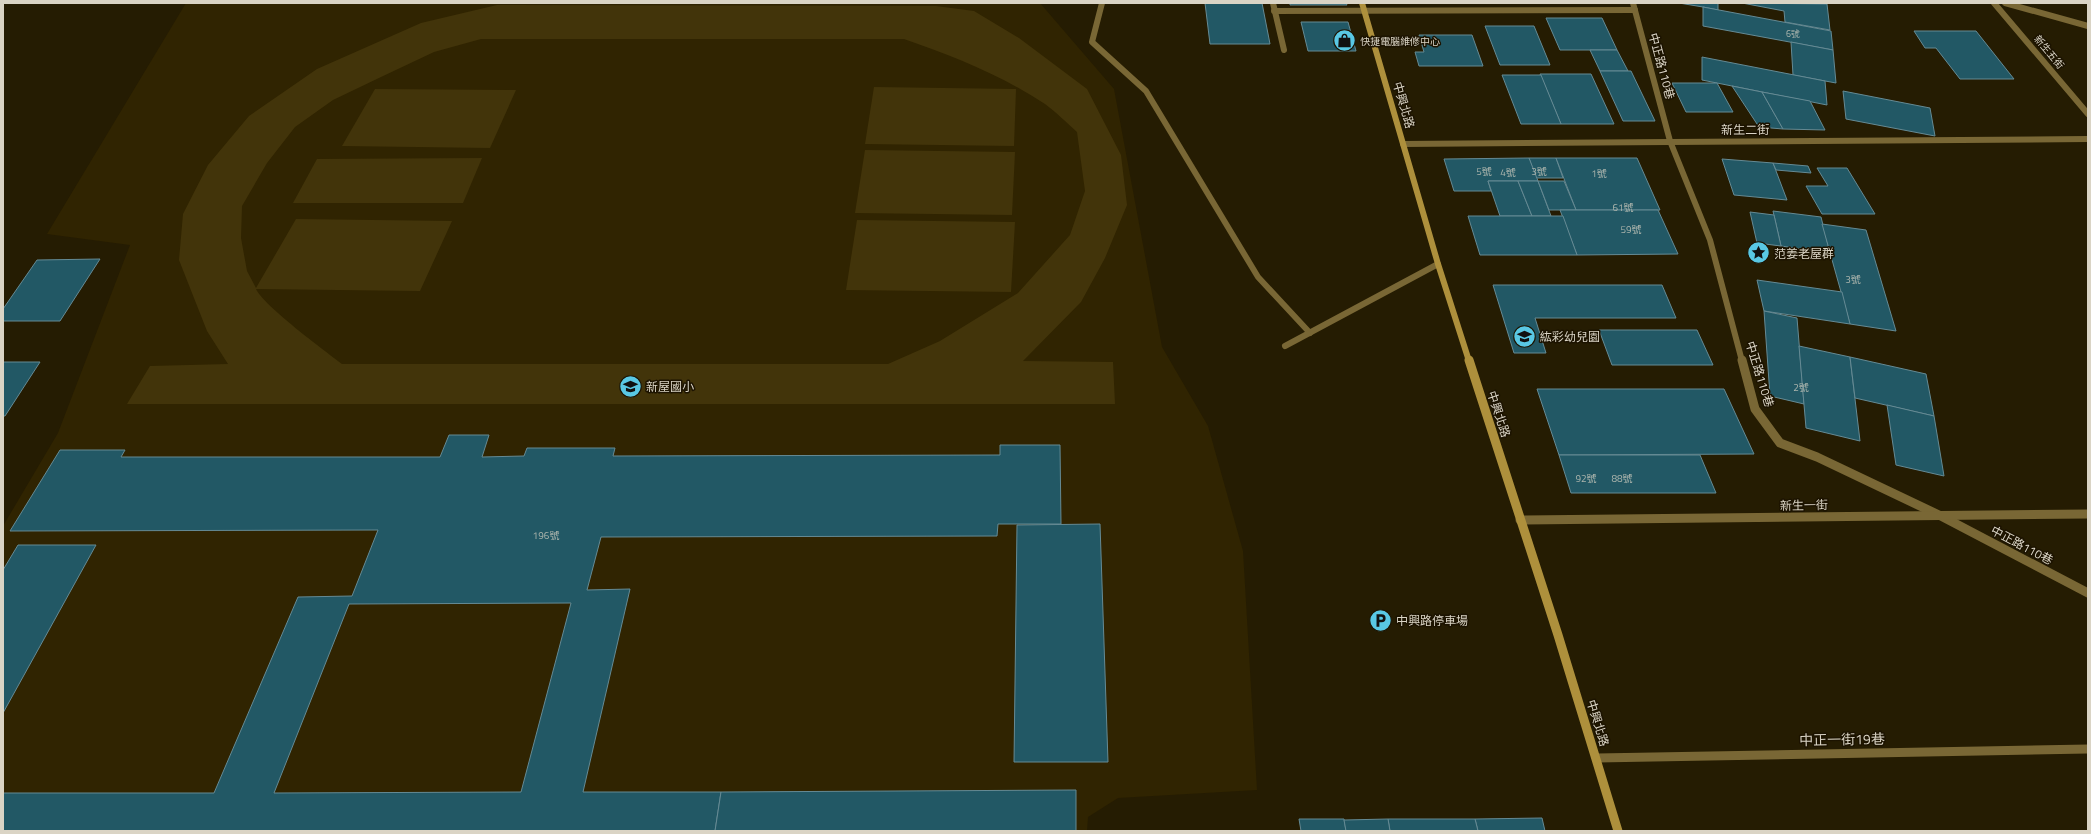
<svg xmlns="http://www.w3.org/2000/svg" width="2091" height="834" font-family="'Titillium Web','Noto Sans TC',sans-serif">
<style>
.built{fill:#302401}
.green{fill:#42340a;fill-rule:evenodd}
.building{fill:#225865;stroke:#658a94;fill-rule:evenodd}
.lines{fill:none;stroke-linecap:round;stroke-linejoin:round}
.lane-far1{stroke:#796735;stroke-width:6}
.lane{stroke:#796735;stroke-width:9}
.street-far1{stroke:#796735;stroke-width:6}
.street{stroke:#796735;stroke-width:9}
.secondary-far1{stroke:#ae903c;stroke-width:6}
.secondary{stroke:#ae903c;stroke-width:9}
.labels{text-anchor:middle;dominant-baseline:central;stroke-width:3;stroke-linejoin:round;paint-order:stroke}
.far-number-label{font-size:9px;fill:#acb5ad}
.far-poi-label{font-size:10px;fill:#dad4c5;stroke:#1c1300;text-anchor:start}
.far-street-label{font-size:10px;fill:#dad4c5;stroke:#1c1300}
.number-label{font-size:10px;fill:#acb5ad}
.street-label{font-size:12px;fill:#dad4c5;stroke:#1c1300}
.poi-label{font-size:12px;fill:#dad4c5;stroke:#1c1300;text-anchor:start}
.near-street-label{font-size:14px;fill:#dad4c5;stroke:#1c1300}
</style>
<rect width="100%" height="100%" fill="#251c02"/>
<polygon class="built" points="186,3 1040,3 1114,89 1162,347 1208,426 1243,551 1257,790 1118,798 1088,817 1087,831 3,831 3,526 58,433 130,245 47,234"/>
<g class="green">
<path d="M497,5L936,6L974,11L1019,38L1087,89L1121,155L1127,205L1105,258L1081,302L1023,361L1113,362L1115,404H127L150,366L228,364L207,331L179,260L183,214L208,165L249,116L317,69L421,23ZM481,39H904C953,56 1001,75 1045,104C1056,112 1067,123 1077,132L1085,191L1070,235L1018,293L940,341L888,364H342C324,350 264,306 256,289L420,291L452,221L296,219L256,288L247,271L241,238L242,206L267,163L295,127L333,100L381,77L434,52Z"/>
<polygon points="874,87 1016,89 1014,146 865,144"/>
<polygon points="375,89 516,90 490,148 342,146"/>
<polygon points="865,150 1015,152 1012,215 855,213"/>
<polygon points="482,158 463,203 293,203 317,159"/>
<polygon points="857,220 1015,222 1011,292 846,290"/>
</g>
<g class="building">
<polygon points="1205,3 1262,3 1270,44 1210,44"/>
<polygon points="1290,3 1346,3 1347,5 1290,5"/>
<polygon points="1679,3 1718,3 1718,10 1703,7"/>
<polygon points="1742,3 1827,4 1830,30 1785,22 1784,11"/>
<polygon points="1703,7 1831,31 1833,50 1703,26"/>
<polygon points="1546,18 1602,18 1617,50 1560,50"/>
<polygon points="1301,22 1348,22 1356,51 1308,51"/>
<polygon points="1485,26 1534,26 1550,65 1500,65"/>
<polygon points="1914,31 1976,31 2014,79 1960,79 1936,48 1925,48"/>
<polygon points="1419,35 1472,35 1483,66 1419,66 1415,52 1424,52"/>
<polygon points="1791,42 1833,50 1836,83 1793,75"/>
<polygon points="1590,50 1617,50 1628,71 1600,71"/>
<polygon points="1702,57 1825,81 1827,105 1702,80"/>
<polygon points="1600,71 1631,71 1655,121 1623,121"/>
<polygon points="1540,74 1591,74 1614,124 1561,124"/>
<polygon points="1502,75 1541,75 1561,124 1521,124"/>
<polygon points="1672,83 1717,83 1733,112 1686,112"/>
<polygon points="1732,86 1762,92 1783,129 1759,127"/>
<polygon points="1843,91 1930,108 1935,136 1846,119"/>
<polygon points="1762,92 1810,101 1825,130 1783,129"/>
<polygon points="1529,158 1556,158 1563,178 1536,178"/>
<polygon points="1529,158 1538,181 1488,181 1491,191 1454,191 1444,159"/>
<polygon points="1556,158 1637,158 1660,210 1576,210"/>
<polygon points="1722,159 1773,163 1787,200 1734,195"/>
<polygon points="1773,163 1808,166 1811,173 1776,170"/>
<polygon points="1817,168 1847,168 1875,214 1822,214 1806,186 1828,186"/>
<polygon points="1488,181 1518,181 1532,216 1500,216"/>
<polygon points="1518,181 1538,181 1551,216 1532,216"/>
<polygon points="1538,181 1564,181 1576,210 1549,210"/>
<polygon points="1560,210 1658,210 1678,254 1577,255"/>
<polygon points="1773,211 1821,217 1830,253 1781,246"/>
<polygon points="1750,212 1774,215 1781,246 1757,243"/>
<polygon points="1468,216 1563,216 1577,255 1480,255"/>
<polygon points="1822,224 1866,230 1896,331 1850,324"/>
<polygon points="100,259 60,321 3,321 3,309 37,260"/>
<polygon points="1757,280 1842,292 1850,324 1764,311"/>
<polygon points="1493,285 1662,285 1676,318 1535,318 1546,353 1514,353"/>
<polygon points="1764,311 1797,318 1804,404 1770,396"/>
<polygon points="1599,330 1697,330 1713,365 1612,365"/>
<polygon points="1799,346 1850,357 1860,441 1806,428"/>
<polygon points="1850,357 1926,374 1934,416 1855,398"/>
<polygon points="3,362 40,362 5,416 3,416"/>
<polygon points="1537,389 1724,389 1754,454 1559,455"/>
<polygon points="1887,405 1934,416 1944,476 1896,465"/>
<path d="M449,435H489L482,457L524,456L527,448H615L613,456L1000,455V445H1060L1061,524H998L997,536L601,537L587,590L630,589L583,792H721L715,831H3V793H214L298,597L352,596L378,530L10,531L60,450H125L121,457H440ZM571,603L521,792L274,793L349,604Z"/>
<polygon points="1559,455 1700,455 1716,493 1571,493"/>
<polygon points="1100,524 1108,762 1014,762 1017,525"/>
<polygon points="18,545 96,545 3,713 3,570"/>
<polygon points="1076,790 1076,831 715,831 721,792"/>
<polygon points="1542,818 1545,831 1478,831 1475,819"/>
<polygon points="1299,819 1344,819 1346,831 1301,831"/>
<polygon points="1388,819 1475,819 1478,831 1390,831"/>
<polygon points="1388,819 1390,831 1346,831 1344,820"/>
</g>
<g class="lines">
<g class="lane-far1">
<polyline points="1102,3 1092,42 1146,91 1258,277 1310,333"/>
<polyline points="1273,3 1284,50"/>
<polyline points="1633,3 1670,141 1710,240 1742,361"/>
<polyline points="2005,3 2088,26"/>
<polyline points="1274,11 1635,10"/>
<polyline points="1285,346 1438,264"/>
</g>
<g class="lane">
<polyline points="1742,360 1755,409 1780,443 1817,457 1941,516 2088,593"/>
<polyline points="1597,758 2088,749"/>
</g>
<g class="street-far1">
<polyline points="1994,3 2088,114"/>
<polyline points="1403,144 2088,139"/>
</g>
<polyline class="street" points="1520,520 2088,514"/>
<polyline class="secondary-far1" points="1362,3 1438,264 1469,361"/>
<polyline class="secondary" points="1469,360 1558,635 1618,831"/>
</g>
<defs>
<symbol id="shop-disc" viewBox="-11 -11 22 22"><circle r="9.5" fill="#59c8e4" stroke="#1c1300"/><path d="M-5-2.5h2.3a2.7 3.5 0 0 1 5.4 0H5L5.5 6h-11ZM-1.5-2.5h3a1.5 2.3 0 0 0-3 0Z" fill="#111"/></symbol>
<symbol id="sight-disc" viewBox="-11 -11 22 22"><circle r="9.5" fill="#59c8e4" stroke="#1c1300"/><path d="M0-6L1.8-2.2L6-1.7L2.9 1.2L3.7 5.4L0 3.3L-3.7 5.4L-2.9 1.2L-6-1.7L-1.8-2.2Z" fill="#111"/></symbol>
<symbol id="school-disc" viewBox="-11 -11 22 22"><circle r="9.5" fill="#59c8e4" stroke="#1c1300"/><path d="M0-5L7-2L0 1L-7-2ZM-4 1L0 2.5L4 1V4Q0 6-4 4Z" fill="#111"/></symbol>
<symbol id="parking-disc" viewBox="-11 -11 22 22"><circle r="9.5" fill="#59c8e4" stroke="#1c1300"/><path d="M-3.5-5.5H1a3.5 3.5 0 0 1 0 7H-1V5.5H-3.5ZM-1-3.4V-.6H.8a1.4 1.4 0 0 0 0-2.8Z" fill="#111"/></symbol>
</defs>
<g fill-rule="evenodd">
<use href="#shop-disc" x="1332" y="28" width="25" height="25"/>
<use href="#sight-disc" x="1746" y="240" width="25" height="25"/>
<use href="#school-disc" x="1512" y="324" width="25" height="25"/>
<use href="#school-disc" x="618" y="374" width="25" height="25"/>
<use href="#parking-disc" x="1368" y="608" width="25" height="25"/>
</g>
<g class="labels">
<g class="far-number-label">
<text x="1793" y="33">6號</text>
</g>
<g class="far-poi-label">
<text x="1360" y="41">快捷電腦維修中心</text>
</g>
<g class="far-street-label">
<text transform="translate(2049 52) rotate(50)">新生五街</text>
</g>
<g class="number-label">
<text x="1484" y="171">5號</text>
<text x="1539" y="171">3號</text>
<text x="1508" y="172">4號</text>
<text x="1599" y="173">1號</text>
<text x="1623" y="207">61號</text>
<text x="1631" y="229">59號</text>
<text x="1853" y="279">3號</text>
<text x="1801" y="387">2號</text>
<text x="1586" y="478">92號</text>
<text x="1622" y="478">88號</text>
<text x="546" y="535">196號</text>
</g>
<g class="street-label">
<text transform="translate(1662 66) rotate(75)">中正路110巷</text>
<text transform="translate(1404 105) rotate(74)">中興北路</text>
<text x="1745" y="129">新生二街</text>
<text transform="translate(1760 374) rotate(73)">中正路110巷</text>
<text transform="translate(1499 414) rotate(72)">中興北路</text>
<text transform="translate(1804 505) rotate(-1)">新生一街</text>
<text transform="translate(2022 545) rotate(28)">中正路110巷</text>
<text transform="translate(1598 723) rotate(73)">中興北路</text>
</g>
<g class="poi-label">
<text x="1774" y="253">范姜老屋群</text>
<text x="1540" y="336">紘彩幼兒園</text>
<text x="646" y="386">新屋國小</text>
<text x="1396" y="620">中興路停車場</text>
</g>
<g class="near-street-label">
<text transform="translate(1842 739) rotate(-1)">中正一街19巷</text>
</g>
</g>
<rect width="2091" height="834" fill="none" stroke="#dad4c5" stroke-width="8"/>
</svg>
